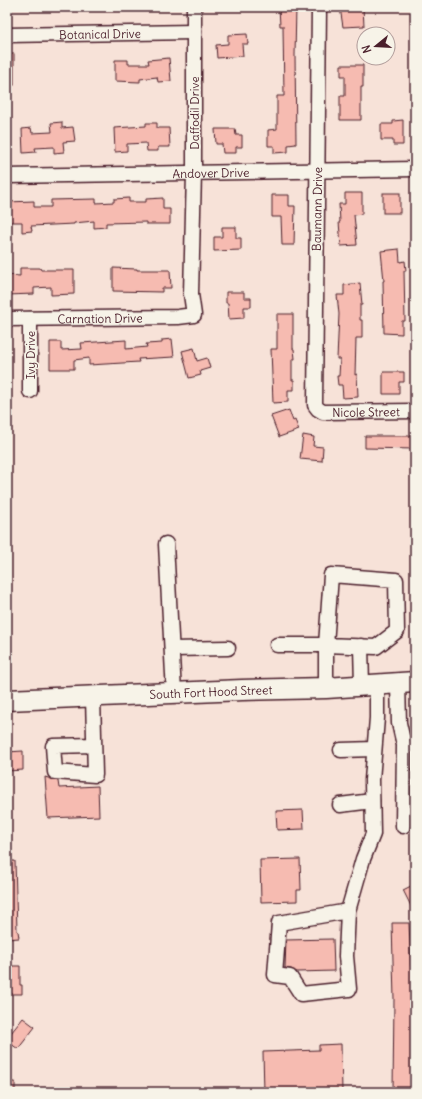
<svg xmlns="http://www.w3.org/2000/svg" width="422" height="1099" font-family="Delius,sans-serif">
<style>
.building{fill:#f6bbb1;stroke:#4a1f2b}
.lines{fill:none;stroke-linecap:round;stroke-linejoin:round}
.minor-casing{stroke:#4a1f2b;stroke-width:17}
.highway-casing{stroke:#4a1f2b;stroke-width:23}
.minor{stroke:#f7f3e8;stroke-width:14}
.highway{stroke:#f7f3e8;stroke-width:20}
.labels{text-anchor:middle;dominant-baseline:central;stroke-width:3;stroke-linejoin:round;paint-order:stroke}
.street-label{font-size:12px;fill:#4a1f2b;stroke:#f7f3e8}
</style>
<rect width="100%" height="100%" fill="#f7e2d8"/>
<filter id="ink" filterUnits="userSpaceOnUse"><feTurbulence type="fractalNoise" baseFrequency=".025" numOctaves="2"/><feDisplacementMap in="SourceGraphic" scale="8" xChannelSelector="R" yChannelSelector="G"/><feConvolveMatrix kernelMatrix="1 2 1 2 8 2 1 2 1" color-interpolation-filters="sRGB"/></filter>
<g filter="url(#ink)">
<g class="building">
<polygon points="279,7 296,7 295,55 296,144 288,145 288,152 274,153 274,146 268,146 268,130 277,129 277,96 284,96 283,26 280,26"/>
<polygon points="340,7 363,7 364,26 343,27"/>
<polygon points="247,34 248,44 242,44 243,56 217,58 216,45 228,44 228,35"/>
<rect x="7" y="54" width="7" height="31"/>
<polygon points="169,58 171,81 158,82 157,77 140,79 140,82 115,81 115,60 128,60 128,64 149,64 148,60"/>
<polygon points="341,65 363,65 363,87 361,87 361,120 340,120 340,96 345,96 345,76 341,76"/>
<polygon points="403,120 403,145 393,145 393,140 381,140 381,124 393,124 393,121"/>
<polygon points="62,122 62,128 73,127 75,141 63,142 64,152 54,153 54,147 35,148 36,152 23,153 22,129 31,128 32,133 52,132 51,123"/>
<polygon points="146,123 157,123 157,128 169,128 170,147 158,147 158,151 147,151 146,143 127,144 127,151 115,152 114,128 146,126"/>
<polygon points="215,129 235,129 236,135 242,135 242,147 236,147 236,153 223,153 222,144 216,144"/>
<polygon points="345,193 362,193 362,214 354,215 357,245 341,246 339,222 340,222 339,204 345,204"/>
<rect x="383" y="193" width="17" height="20"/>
<polygon points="272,195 289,195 289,206 295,206 294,245 282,245 281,217 272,217"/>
<polygon points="129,198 129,202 146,202 146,199 163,198 163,209 170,209 170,224 146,224 146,222 106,223 106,227 94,228 94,221 74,223 74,224 31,226 32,231 22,232 22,222 7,222 7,202 34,201 34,207 51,207 51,200 96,199 96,203 114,202 114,199"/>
<polygon points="222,227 236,227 236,238 241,238 241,250 214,251 214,237 222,237"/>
<polygon points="399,249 400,262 405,261 406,271 404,271 405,321 402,321 402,334 384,333 383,281 384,281 381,251"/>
<polygon points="20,268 40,268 41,270 74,270 74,294 51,295 51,287 34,288 34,294 7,295 7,275 20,276"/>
<polygon points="113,268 137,269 137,270 170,270 171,288 162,288 162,292 113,291"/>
<polygon points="360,283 362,305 360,305 360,320 362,320 362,338 356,338 355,375 357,374 358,397 343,398 342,385 338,385 337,376 339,376 340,359 337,359 339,314 337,295 344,295 344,285"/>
<polygon points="226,292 244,292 244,298 251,298 251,307 244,307 244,318 229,319 228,303 226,303"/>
<polygon points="277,314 293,314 293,349 294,349 295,359 292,359 292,380 294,380 294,390 288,390 288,402 273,403 271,349 277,349"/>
<polygon points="172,339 174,357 138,359 139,362 89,365 89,358 74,360 74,369 50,369 50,342 61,342 61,350 82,349 81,343 126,340 126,349 147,347 146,344 162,343 162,340"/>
<polygon points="194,348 197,361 207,358 210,368 200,371 201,375 189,378 182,351"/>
<polygon points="383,372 404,372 404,382 399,382 399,394 383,394"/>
<polygon points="289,410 293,421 295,420 299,430 279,437 271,416"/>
<polygon points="303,435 314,437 313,446 323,447 322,461 300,459"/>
<polygon points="365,436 415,436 415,449 365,448"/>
<polygon points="23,751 23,770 7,771 7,752"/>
<polygon points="45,777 58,781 59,788 98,786 99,816 48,818"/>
<polygon points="303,810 304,829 277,830 276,811"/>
<polygon points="300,859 301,890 297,890 297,901 261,902 260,860"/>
<polygon points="7,861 15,861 17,931 18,931 19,938 7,939"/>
<polygon points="415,884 415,914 403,890"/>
<polygon points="392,923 409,923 411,966 415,966 415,1091 393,1091 394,999"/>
<polygon points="333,939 334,971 297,972 291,969 285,968 286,940"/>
<polygon points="7,966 20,966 20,985 22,985 22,994 7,994"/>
<polygon points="23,1018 35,1027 18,1049 7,1041 7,1038"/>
<polygon points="341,1044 342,1092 264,1092 263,1052 319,1050 319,1045"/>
<rect x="7" y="1082" width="8" height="10"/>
</g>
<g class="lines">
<defs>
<g id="minor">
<path id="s1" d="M319,7L315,405L318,409L323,412L415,411"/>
<path id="s2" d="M7,35L194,32"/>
<path id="s3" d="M7,176L415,169"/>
<path id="s4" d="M7,319L178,317L194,315L191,294L194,173V7"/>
<polyline points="30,319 30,391"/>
<polyline points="166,544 174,693"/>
<polygon points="331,575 396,580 397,631 376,647 326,645"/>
<polyline points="277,645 326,645 326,688"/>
<polyline points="361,646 362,685"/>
<polyline points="172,649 228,648"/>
<polyline points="398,683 399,723 404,745 403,826"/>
<polyline points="93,697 95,775 55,772 53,746 94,745"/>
<polyline points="341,750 374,749"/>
<polyline points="340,805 372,801"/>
<polyline points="348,911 279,923 275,975 290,977 301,994 349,989 346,956 348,911 363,859 373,834 372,780 377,718 377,684"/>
</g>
<g id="highway">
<path id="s5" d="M7,700L242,690L326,688L415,682"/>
</g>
</defs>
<use href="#minor" class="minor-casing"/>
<use href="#highway" class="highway-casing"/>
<use href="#minor" class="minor"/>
<use href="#highway" class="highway"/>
</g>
</g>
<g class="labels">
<g class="street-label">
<text stroke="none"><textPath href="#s2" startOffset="93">Botanical Drive</textPath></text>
<text transform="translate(194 113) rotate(-90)">Daffodil Drive</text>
<text stroke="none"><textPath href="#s3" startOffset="204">Andover Drive</textPath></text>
<text transform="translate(317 209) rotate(-89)">Baumann Drive</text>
<text stroke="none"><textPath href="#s4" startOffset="93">Carnation Drive</textPath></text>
<text transform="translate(30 355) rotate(-90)">Ivy Drive</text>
<text stroke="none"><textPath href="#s1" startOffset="452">Nicole Street</textPath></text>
<text stroke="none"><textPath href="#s5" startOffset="204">South Fort Hood Street</textPath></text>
</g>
</g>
<rect width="422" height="1099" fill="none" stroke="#f7f3e8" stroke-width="24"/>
<rect x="12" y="12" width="398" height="1075" fill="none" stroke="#4a1f2b" stroke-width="1.5" filter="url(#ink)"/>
<g transform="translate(376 46) rotate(252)"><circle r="19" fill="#f7f3e8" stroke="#b29e9c"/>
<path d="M0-3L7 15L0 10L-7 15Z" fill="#4a1f2b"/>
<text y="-6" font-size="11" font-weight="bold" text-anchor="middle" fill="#4a1f2b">N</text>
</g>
</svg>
